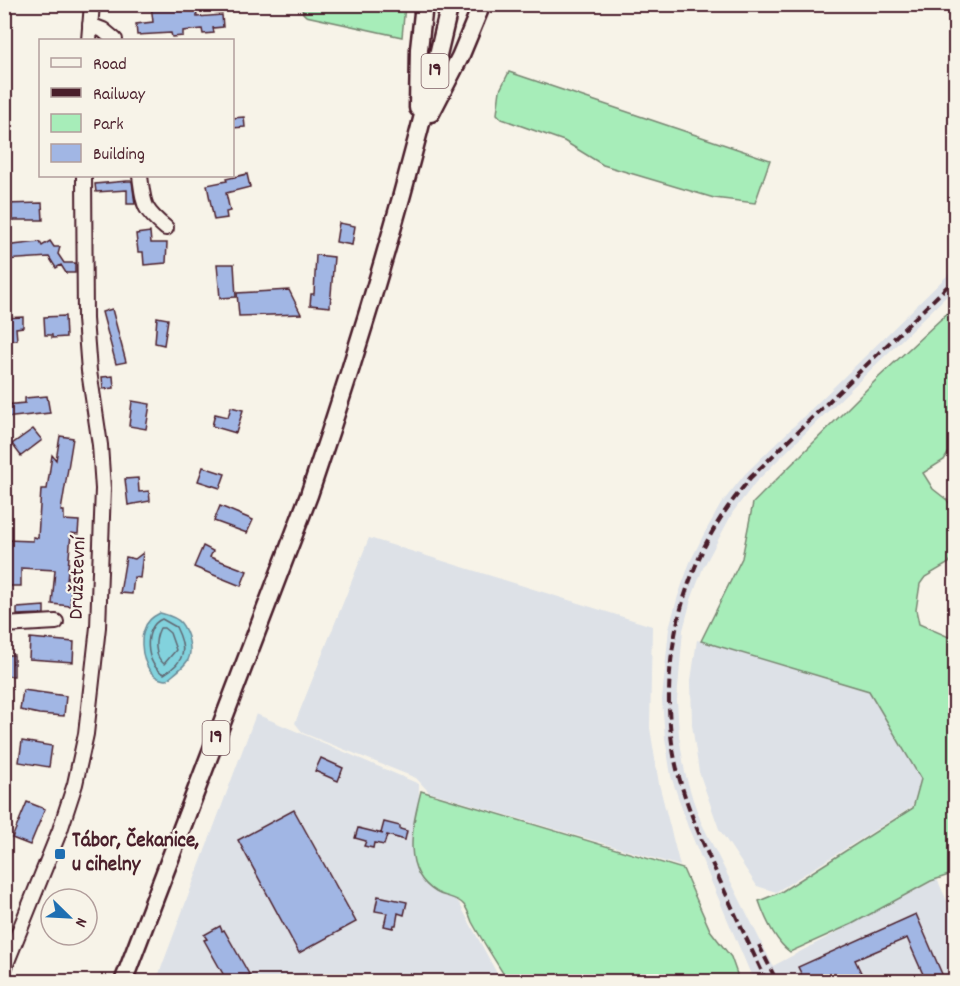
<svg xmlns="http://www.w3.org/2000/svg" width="960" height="986" font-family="Dekko,sans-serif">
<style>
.built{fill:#dde1e7}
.green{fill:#a7edb9;stroke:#788672;stroke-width:1.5}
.water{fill:#82d2dd;stroke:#6c8a96;stroke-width:1.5}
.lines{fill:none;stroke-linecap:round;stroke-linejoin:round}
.shore{stroke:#606772;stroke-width:1.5}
.building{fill:#a1b6e4;stroke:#4a1f2b;stroke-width:1.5}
.minor-casing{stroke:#4a1f2b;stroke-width:18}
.major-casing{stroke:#4a1f2b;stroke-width:21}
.minor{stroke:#f7f3e8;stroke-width:14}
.major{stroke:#f7f3e8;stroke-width:16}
.rail{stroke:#4a1f2b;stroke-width:4;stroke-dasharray:9 4.5;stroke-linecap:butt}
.poi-dot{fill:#1f6fb2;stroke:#f7f3e8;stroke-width:2}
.labels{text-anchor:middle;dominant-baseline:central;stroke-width:4.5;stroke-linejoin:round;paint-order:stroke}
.shield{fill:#f7f3e8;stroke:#7e5f64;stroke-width:1.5}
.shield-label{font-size:20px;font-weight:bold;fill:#4a1f2b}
.street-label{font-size:21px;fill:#4a1f2b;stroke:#f7f3e8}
.poi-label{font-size:21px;font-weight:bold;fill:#4a1f2b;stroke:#f7f3e8;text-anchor:start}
</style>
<rect width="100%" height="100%" fill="#f7f3e8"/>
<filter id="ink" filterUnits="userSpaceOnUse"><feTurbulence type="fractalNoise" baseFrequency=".0167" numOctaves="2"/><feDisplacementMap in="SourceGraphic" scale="12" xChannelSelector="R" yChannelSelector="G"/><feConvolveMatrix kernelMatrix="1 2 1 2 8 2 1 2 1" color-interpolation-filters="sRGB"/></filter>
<g filter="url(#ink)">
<g class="built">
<polygon points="955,268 955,288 784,454 755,483 733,512 703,568 691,600 683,630 677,700 679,736 685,773 693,800 701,822 773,966 937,879 955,918 955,981 744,982 752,977 688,827 671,776 665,738 662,700 669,628 678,596 690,562 704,534 721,504 745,474"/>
<polygon points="369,538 652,626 650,728 659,784 680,866 429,792 416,778 303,733 295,723"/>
<polygon points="697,640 870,692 921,779 912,807 776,892 757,886 719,829 699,772 692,725 691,680"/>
<polygon points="256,714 419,784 419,801 414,819 437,893 455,899 459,903 501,981 156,982"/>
</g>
<g class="green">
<polygon points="301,5 405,5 402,37 306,16 303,13"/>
<polygon points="509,72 770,160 755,203 714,198 603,165 564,141 502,119 497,114 500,90"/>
<path d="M955,306V442L944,460L923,473L933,489L947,500L953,508L955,515L956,551L949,563L925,577L920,584L916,610L919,624L949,637L954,646L953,670L956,703L955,873L931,881L852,924L790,952C775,941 765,918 759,901L781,892L913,808L921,779L869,691L701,641L742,558L753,503L879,377Z"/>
<path d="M421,791L683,869L710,930L731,957L737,974L735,981H508C496,962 483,942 472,922C470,917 468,910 464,905C458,897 444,897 436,892C400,870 413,824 421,791Z"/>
</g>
<path class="water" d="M160,613C167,615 176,617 181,623C188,632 193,650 188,660C183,668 174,674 167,680C145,680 138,646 144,630C147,621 152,617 160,613Z"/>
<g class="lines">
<g class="shore">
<path d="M162,619L176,627C187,649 186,661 164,674C145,666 142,627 162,619Z"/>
<path d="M160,628H164L170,633L176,650L164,664C154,656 154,640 160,628Z"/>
</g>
</g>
<g class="building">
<polygon points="151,4 196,4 197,17 222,15 223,27 213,28 214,33 203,34 202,29 183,31 183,36 172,37 171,33 137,35 136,24 153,22"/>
<polygon points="244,117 245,127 232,128 232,118"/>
<polygon points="247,174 250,187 226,193 230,211 226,212 227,218 214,220 207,185 227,181 226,179"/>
<polygon points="127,181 132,181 135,204 127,204 127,190 96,192 95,184"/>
<polygon points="42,203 43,220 4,220 4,204"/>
<polygon points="339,223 355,226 352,245 336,242"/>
<polygon points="150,232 151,243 167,243 166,263 144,265 143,252 138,252 136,234"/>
<polygon points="50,241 54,247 60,247 58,254 64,263 75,263 75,273 66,273 61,265 56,268 49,257 4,260 4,246 40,242 42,246"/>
<polygon points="316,255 334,257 330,307 310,305 311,294 314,294"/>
<polygon points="217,264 234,264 236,297 220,298"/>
<polygon points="289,290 301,314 239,316 237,293"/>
<polygon points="112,309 126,362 116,364 102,312"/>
<polygon points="65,316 66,337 52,338 52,335 45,335 44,317"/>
<polygon points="23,317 23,327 16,328 17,340 4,340 4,318"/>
<polygon points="157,317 168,319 164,345 155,343"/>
<polygon points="113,376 114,388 103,389 102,377"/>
<polygon points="47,396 50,413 4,418 4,405 25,403 25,398"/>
<polygon points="132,401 150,404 146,429 129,426"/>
<polygon points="231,407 243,410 236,433 212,426 215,414 228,417"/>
<polygon points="33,429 42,440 21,456 12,444"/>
<polygon points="60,436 73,438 61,511 64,511 64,520 79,521 78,534 71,533 67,581 72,582 70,606 52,604 55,570 21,568 21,586 4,586 7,540 33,541 33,537 38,538 41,489 47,489 52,455 56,460"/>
<polygon points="203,467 225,474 220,488 198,481"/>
<polygon points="138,478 139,492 149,491 150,501 128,505 125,479"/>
<polygon points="220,506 253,520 247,533 214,521"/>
<polygon points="203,546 213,551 210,557 247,571 241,586 194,567"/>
<polygon points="143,553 140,578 134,577 132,594 120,593 126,557 135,559"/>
<polygon points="44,606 44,614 17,615 17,608"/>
<polygon points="30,638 74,642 73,662 29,659"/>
<rect x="4" y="655" width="10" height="21"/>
<polygon points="23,690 66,696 64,716 39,714 20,710"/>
<polygon points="22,741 52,746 49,767 19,762"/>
<polygon points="321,758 343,768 338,781 315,771"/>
<polygon points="27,802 45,809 30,845 12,838"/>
<polygon points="294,810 356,922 299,953 238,840"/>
<polygon points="384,822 400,826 400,829 407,831 405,840 387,835 384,845 374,843 373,848 364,846 366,841 355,838 358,828 383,834 381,833"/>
<polygon points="378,896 407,902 404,915 398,913 396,925 394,925 393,928 384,926 387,913 375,911"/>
<polygon points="916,914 945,981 926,981 907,938 855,960 865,981 805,981 798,967"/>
<polygon points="220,926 222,931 224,930 253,981 227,981 204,940 207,939 204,935"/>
</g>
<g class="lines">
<defs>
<g id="minor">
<polyline points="90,25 103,30 115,40"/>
<polyline points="89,40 92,4"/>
<path d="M140,176C144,205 142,208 166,228"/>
<polyline points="4,625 56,622"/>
<polyline points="4,969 60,830 75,784 86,734 98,627 103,489 100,445 89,371 85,319 84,176"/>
</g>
<g id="major">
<polyline points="418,108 419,49 424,4"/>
<polyline points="431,113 460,57 482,4"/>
<path d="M123,982L309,495C364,334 412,171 450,4"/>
</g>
</defs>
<use href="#minor" class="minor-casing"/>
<use href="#major" class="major-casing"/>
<use href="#minor" class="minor"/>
<use href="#major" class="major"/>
<g class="rail">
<polyline points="759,945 777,982"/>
<path d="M767,982C749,945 732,907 715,870C701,839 688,809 679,777C655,688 675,582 728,507C735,497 743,488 750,478L956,278"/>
</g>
</g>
</g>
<rect class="poi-dot" x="54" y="848" width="12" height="12" rx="3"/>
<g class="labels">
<g class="shield">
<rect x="421.5" y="54" width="27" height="34" rx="4.5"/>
<rect x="202.5" y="721" width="27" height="34" rx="4.5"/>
</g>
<g class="shield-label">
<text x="435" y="71">19</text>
<text x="216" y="738">19</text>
</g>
<g class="street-label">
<text transform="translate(79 578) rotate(-88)">Družstevní</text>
</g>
<g class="poi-label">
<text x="72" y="842">Tábor, Čekanice,<tspan x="72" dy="24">u cihelny</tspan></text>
</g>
</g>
<rect width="960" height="986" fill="none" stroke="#f7f3e8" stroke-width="24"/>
<rect x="12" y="12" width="936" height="962" fill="none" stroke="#4a1f2b" stroke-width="2" filter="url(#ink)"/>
<rect x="39" y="39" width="195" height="138" fill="#f7f3e8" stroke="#b29e9c" stroke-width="1.5"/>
<rect x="51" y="58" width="30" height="9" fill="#f7f3e8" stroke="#b29e9c" stroke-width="1.5"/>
<text x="93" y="69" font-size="18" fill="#4a1f2b">Road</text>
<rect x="51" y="88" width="30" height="9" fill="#4a1f2b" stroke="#b29e9c" stroke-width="1.5"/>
<text x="93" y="99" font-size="18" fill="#4a1f2b">Railway</text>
<rect x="51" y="114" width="30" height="18" fill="#a7edb9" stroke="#b29e9c" stroke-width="1.5"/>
<text x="93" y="129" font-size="18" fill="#4a1f2b">Park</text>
<rect x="51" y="144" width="30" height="18" fill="#a1b6e4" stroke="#b29e9c" stroke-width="1.5"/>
<text x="93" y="159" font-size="18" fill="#4a1f2b">Building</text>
<g transform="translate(69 917) rotate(114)"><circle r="28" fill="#f7f3e8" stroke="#b29e9c" stroke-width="1.5"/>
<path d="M0-4.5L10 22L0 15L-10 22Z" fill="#1f6fb2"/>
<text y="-9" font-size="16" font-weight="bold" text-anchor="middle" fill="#4a1f2b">N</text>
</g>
</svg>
